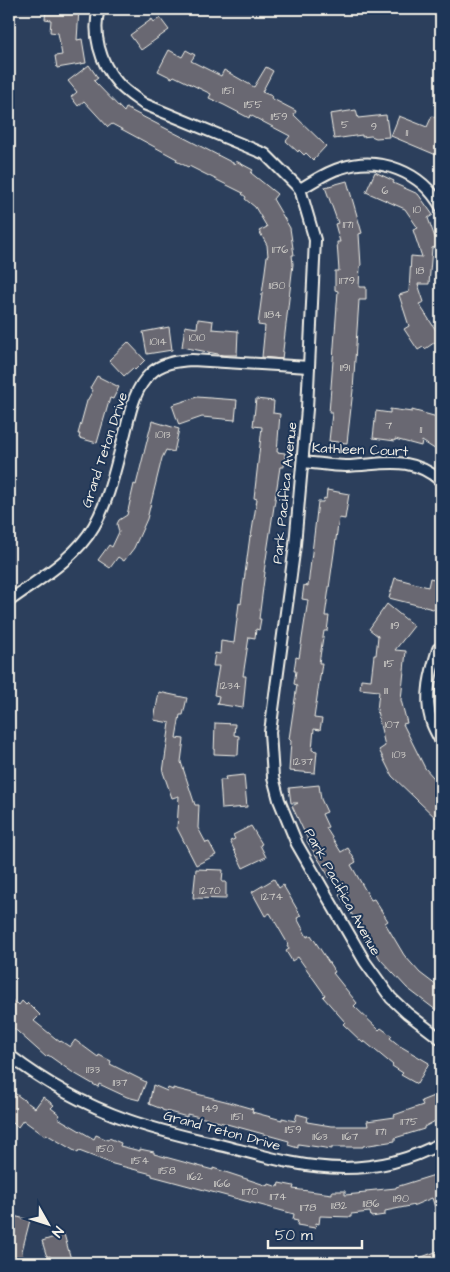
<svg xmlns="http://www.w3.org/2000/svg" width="450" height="1272" font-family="'Architects Daughter',sans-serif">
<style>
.building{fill:#696872;stroke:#f4f1e8}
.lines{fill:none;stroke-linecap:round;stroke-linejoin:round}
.street-casing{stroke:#f4f1e8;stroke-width:14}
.street{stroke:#1d3557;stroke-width:10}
.labels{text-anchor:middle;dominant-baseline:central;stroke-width:4;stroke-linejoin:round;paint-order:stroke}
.number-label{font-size:11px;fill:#d1cfca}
.street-label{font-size:14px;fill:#f4f1e8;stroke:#1d3557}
</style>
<rect width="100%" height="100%" fill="#2c3f5c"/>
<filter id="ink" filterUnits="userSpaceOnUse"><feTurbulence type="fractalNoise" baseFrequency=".02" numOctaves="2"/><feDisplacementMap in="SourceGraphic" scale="10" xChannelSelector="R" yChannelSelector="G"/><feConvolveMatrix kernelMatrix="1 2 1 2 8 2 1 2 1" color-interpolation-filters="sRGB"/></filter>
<g filter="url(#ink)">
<g class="building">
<polygon points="46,9 79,9 77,40 82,39 86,63 57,68 55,56 62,55 58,33 50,32 51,20 45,19"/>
<polygon points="160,18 169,30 141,50 130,35 152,19 154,22"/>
<polygon points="169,50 182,57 186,50 195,55 191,61 221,76 224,70 254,87 266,67 273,71 262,92 272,96 271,98 296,111 294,115 326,146 313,160 306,153 304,155 299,150 298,152 286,141 290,136 250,115 249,118 224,105 209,98 211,94 174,76 172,78 158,71"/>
<polygon points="89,65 98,78 94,81 124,112 126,108 235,164 236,161 253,170 251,173 277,194 273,199 290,228 294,255 292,255 293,264 282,359 262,357 265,326 258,325 267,256 268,256 267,245 259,231 267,227 255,207 245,199 246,197 242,194 243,193 189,166 188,167 176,161 177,159 112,124 108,127 84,101 78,106 71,97 77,92 68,81"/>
<polygon points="356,110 358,118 386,115 389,137 376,138 371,136 362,137 362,135 334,139 330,114"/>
<polygon points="399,116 427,127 432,116 441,120 441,157 391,136"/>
<polygon points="375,172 394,181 393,183 418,194 433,215 428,218 438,246 432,248 429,284 418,284 424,302 419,304 441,338 425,349 423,347 418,350 404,329 409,326 399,295 409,292 411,256 422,257 413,230 418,228 405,209 366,192"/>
<polygon points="347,181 362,233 359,234 361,266 360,266 359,287 366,287 366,300 359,300 353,390 347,443 329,441 332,413 329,413 332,374 338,291 335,290 335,271 339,271 337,242 340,242 335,224 338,223 325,187"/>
<polygon points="198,319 213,321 212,329 238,331 237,355 223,355 182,347 185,326 197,328"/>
<polygon points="169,327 172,350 147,354 143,332"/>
<polygon points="128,342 145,360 135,370 133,368 124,376 109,360"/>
<polygon points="97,376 119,387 113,399 110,398 97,443 79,438 80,434 78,434 87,401 93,390 90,388"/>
<polygon points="197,397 237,400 235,420 202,417 179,425 172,405"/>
<polygon points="256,399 274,401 273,413 280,414 277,452 285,453 284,467 280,467 264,572 265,572 259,619 261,619 259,630 256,629 255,638 249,637 243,676 246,676 243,708 217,704 219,696 214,695 219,666 213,666 215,653 220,654 221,641 234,643 239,603 241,604 250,536 251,537 257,499 254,498 262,427 253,426"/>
<polygon points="390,409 412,412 412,410 441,418 441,453 422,441 421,446 395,439 395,441 373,438 376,411 390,413"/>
<polygon points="152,421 179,429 174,452 166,450 162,458 147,519 134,548 124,561 118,557 110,568 98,560 109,545 112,547 119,532 117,524 119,520 127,515 134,484 136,485"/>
<polygon points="327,490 349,494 345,519 339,518 325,616 329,616 327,631 324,631 319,663 322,663 314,718 322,719 320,730 314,729 312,750 317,751 315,773 289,771 291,741 289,739 297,685 294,684 296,671 294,671 296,657 299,658 308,600 302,599 304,585 308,586 318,502 323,502 324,498 326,499"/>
<polygon points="395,578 428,587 430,578 441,581 441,611 389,598"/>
<polygon points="387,604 414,626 395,650 406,651 401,700 407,723 403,724 425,768 441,786 441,823 392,776 379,750 385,746 377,711 379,691 360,689 361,679 371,680 374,655 376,655 378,636 369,629"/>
<polygon points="159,692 187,698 183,715 180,715 176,738 184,739 181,762 195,805 199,805 198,828 206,843 209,842 216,855 196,865 177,828 179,796 172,798 163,772 170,723 154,720"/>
<polygon points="215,723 235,724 234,735 239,736 238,755 214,754"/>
<polygon points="244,775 247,807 222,809 220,780 226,780 225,777"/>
<polygon points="319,785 321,799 327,812 322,814 328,827 326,828 341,852 348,848 356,862 351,865 371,900 374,899 388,921 385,923 404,955 420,973 441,989 441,1014 407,988 380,959 375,950 372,952 364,938 367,937 339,895 342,892 333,876 330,878 307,841 308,840 292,806 298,803 291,803 289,788"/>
<polygon points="251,826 262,844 260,845 266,857 243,868 230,841 235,839 233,835"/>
<polygon points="196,869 223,870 222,882 226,882 226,899 193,898"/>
<polygon points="274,879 279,888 283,885 301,916 297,918 307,937 311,935 335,972 333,973 357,1003 354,1006 379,1030 381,1028 392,1036 390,1038 400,1046 429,1063 417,1084 401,1075 403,1073 392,1066 393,1065 364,1041 363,1043 343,1024 345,1022 323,997 325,995 298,957 292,961 286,951 289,949 287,945 288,944 270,913 265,916 252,892"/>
<polygon points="9,997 16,1004 17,1003 19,1005 22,1001 26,1005 28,1003 40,1015 34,1021 60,1042 61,1041 70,1047 75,1040 98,1057 99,1055 111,1061 110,1064 146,1082 139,1100 127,1097 99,1084 98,1087 72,1072 48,1055 46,1057 9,1024"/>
<polygon points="153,1085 167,1091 168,1088 173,1090 173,1088 225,1101 253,1109 252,1112 282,1120 282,1118 295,1121 297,1114 308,1117 307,1122 331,1126 368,1126 367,1121 395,1117 394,1115 423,1105 421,1101 441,1093 441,1118 424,1127 424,1129 395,1138 395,1141 363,1146 363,1147 332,1147 332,1149 298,1144 298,1148 288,1145 289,1141 212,1120 187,1114 187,1117 162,1110 162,1109 149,1104"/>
<polygon points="9,1089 35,1108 43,1097 54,1105 51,1108 60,1115 58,1118 94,1139 96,1135 108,1140 109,1138 121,1143 120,1146 140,1151 140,1149 154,1152 154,1154 213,1170 213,1168 268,1186 269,1184 278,1187 279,1183 294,1186 293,1189 332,1194 332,1191 345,1191 345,1195 366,1193 366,1191 396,1188 396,1187 441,1173 441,1219 439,1220 432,1198 415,1205 385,1211 385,1215 371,1217 370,1212 351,1214 351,1217 320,1216 319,1224 316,1223 315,1228 297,1225 298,1221 293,1220 294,1214 152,1176 152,1174 113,1164 79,1151 78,1153 46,1134 45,1136 23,1120 18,1127 9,1120"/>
<polygon points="9,1215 30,1220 22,1251 24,1263 9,1263"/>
<polygon points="64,1234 72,1263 52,1263 50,1256 48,1257 46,1254 42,1241"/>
<polygon points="441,1250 441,1263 408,1263 408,1262"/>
</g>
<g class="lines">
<defs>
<g id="street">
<path d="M99,9C92,33 100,63 117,82C124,91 134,97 144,104L265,154L300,189L315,240L307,409L295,545L270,732L273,777L279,800L297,844L365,962L391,998L407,1013L441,1039"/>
<path d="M300,189C313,182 326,172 341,168C379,155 422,172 441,207"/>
<path d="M303,462C317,463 332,466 346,466C383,465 410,454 441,481"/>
<path d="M9,601C39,579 75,559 94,526C110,498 116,464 125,433C130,413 134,389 150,374C161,363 176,361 192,360L309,367"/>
<path d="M438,649C431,672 424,696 431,720C433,728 438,735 441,742"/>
<path d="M9,1055C45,1083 85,1105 128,1120C159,1131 192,1138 224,1146C263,1156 302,1168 343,1168C377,1168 412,1159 441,1143"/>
</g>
</defs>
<use href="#street" class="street-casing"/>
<use href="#street" class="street"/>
</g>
</g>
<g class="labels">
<g class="number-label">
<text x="228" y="90">1151</text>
<text x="253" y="104">1155</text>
<text x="279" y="116">1159</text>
<text x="345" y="124">5</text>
<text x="374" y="126">9</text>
<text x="407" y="132">11</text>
<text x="385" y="190">6</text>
<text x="417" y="209">10</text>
<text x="348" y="224">1171</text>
<text x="280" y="249">1176</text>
<text x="420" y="270">18</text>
<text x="347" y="280">1179</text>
<text x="277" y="285">1180</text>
<text x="273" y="314">1184</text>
<text x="197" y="337">1010</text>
<text x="158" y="341">1014</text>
<text x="345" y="367">1191</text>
<text x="389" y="425">7</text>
<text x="421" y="429">11</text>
<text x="163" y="434">1013</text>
<text x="395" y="625">119</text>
<text x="389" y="663">115</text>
<text x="230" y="685">1234</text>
<text x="386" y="690">111</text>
<text x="392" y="724">107</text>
<text x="399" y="754">103</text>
<text x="303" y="761">1237</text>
<text x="210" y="890">1270</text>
<text x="272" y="896">1274</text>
<text x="93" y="1069">1133</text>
<text x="120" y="1082">1137</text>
<text x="210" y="1108">1149</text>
<text x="237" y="1116">1151</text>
<text x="409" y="1121">1175</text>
<text x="293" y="1129">1159</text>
<text x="381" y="1131">1171</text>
<text x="320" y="1136">1163</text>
<text x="350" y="1136">1167</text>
<text x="105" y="1148">1150</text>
<text x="140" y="1160">1154</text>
<text x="167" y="1170">1158</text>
<text x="195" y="1176">1162</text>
<text x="222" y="1183">1166</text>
<text x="250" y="1191">1170</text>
<text x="278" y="1196">1174</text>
<text x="401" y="1198">1190</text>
<text x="371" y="1203">1186</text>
<text x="339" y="1205">1182</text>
<text x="308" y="1207">1178</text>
</g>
<g class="street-label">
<text transform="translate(105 450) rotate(-72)">Grand Teton Drive</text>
<text transform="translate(360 450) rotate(2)">Kathleen Court</text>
<text transform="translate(285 493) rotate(-84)">Park Pacifica Avenue</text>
<text transform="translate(342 892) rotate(61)">Park Pacifica Avenue</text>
<text transform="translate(222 1131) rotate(15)">Grand Teton Drive</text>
</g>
</g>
<rect width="450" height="1272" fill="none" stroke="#1d3557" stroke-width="30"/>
<rect x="15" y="15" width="420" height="1242" fill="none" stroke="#f4f1e8" stroke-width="2" filter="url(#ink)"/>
<g transform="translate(48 1224) rotate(129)" stroke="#1d3557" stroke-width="4" paint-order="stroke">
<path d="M0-4L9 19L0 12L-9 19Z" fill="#f4f1e8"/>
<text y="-8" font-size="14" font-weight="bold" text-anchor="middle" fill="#f4f1e8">N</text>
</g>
<path d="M268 1240v8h94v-8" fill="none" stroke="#f4f1e8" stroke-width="2.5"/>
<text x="275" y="1240" font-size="15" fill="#f4f1e8" stroke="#1d3557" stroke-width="4" paint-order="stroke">50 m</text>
</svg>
